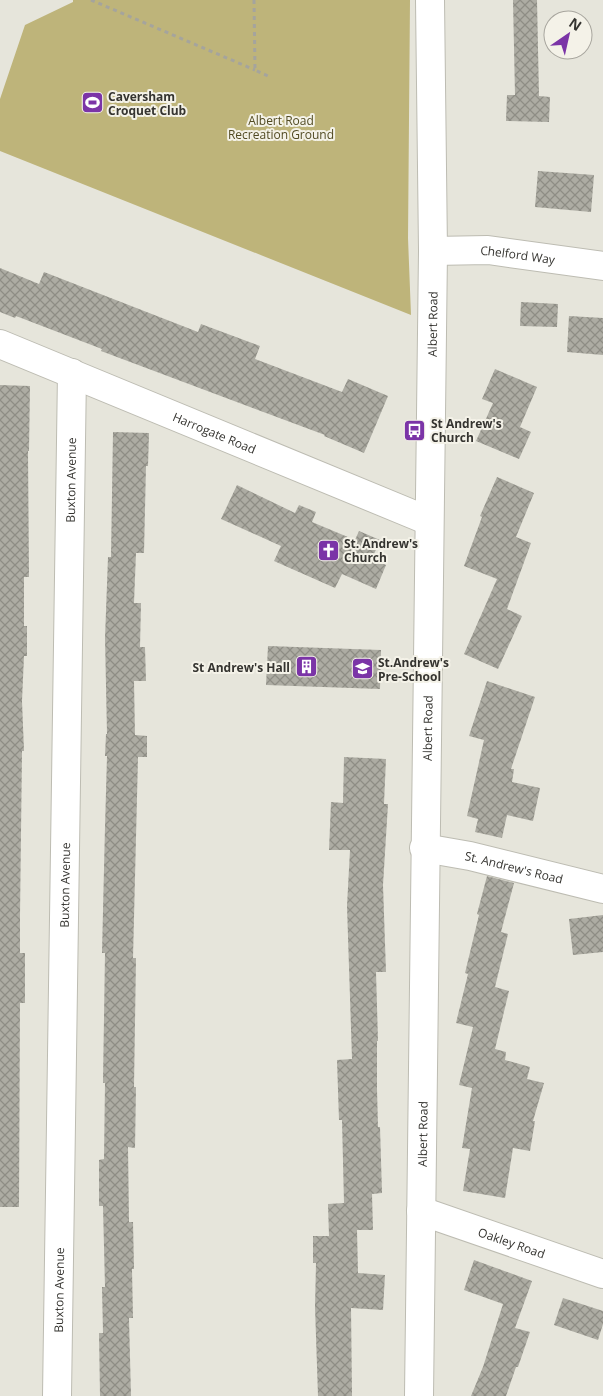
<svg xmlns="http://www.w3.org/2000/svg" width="603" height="1396" font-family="'Open Sans',sans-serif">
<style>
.green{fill:#beb47a}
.building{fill:url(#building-cross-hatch)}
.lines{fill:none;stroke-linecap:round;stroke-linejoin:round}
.minor-casing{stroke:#bdbcb2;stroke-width:30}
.path{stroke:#a5a49d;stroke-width:3;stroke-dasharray:4 4;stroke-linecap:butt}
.minor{stroke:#fff;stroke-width:28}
.labels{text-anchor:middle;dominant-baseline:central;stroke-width:4;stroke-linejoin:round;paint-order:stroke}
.poi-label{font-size:12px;font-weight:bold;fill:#353430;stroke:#f4f2e8;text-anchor:start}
.park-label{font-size:12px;fill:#524b23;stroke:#f4f2e8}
.street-label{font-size:12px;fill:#353430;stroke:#f4f2e8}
</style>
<defs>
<pattern id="building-cross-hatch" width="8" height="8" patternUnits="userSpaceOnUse" patternTransform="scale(1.25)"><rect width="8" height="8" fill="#adaca3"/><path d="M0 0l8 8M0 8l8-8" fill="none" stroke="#8e8d85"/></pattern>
</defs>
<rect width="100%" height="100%" fill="#e6e5db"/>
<polygon class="green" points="73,0 410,0 408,238 411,315 0,151 0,99 25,25 73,2"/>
<g class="building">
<polygon points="513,0 537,0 539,96 550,97 549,122 506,121 507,95 515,95"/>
<polygon points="538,171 594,175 591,212 535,207"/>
<polygon points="0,268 39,284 44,272 198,332 201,324 260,346 255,359 342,392 348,379 388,396 364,453 324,436 325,435 101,351 102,349 16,316 15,318 0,312"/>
<polygon points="521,302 558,304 557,327 520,326"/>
<polygon points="569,316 603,318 603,355 567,352"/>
<polygon points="495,369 537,387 520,427 531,432 519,459 476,441 493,403 482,399"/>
<polygon points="0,385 30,386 29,451 28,451 29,577 24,577 24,626 27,626 27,656 24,656 22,701 24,751 22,751 20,916 20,953 25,953 25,1003 20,1003 19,1207 0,1207"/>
<polygon points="113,432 149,433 148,466 146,466 144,553 136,553 134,603 141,603 140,647 145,647 146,681 134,681 135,735 147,736 147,757 138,757 133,958 136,958 134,1087 136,1087 135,1148 128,1147 129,1222 133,1222 134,1269 132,1269 133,1318 129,1318 131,1396 100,1396 99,1333 103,1333 102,1287 105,1287 103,1206 99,1206 99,1160 104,1159 105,1083 103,1083 105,953 102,953 105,827 107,756 105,756 106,734 107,734 105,638 108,557 111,557"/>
<polygon points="497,477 534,493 516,537 531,543 507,609 522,616 498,669 464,654 497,579 464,566 482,517 480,516"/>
<polygon points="237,485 295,513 299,505 316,512 312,522 355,540 359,531 380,540 372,559 386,565 376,589 342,574 335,588 274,561 281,546 221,519"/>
<polygon points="268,646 381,650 380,689 266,685"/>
<polygon points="487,681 535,697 511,769 514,769 512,782 540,788 533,821 507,815 502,838 475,832 478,819 467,816 484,740 469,736"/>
<polygon points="344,757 386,759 384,804 388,804 383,885 386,972 376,972 378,1041 377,1041 377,1089 378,1127 380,1127 382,1193 372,1194 373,1230 357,1230 358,1273 385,1275 383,1310 351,1308 352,1396 318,1396 315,1307 316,1263 313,1263 313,1236 329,1236 328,1204 344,1203 342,1120 339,1120 337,1060 352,1059 347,906 350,850 329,850 331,802 343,803"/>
<polygon points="487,876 514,883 501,932 508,934 495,987 509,991 495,1049 506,1052 505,1060 530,1067 527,1079 544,1083 533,1121 535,1121 530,1151 513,1148 505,1198 463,1191 470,1149 462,1148 472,1088 459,1085 473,1027 456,1023 468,974 465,973 479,915 477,914"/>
<polygon points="603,915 603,952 573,955 569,919"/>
<polygon points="474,1260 532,1281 515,1328 530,1332 518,1367 516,1367 506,1396 471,1396 483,1367 503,1304 464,1290"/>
<polygon points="563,1298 603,1311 603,1324 598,1340 554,1325"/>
</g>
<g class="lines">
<defs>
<g id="minor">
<path id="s1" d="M433,251L488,250L603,266"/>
<path id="s2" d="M0,344L429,521"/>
<path id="s3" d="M424,848L470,856L603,889"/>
<path id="s4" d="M421,1211L603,1274"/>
<path id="s5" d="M57,1396L72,373"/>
<path id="s6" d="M419,1396L433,251L430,0"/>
</g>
</defs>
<use href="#minor" class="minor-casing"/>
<g class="path">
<polyline points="91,0 255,70"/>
<polyline points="254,0 255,70 270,77"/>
</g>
<use href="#minor" class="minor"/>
</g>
<defs>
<symbol id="stadium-square" viewBox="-11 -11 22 22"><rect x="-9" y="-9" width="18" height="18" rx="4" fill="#7b34a7" stroke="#f4f2e8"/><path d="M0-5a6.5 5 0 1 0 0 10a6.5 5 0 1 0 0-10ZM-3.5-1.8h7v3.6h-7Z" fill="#fff"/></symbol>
<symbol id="bus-square" viewBox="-11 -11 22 22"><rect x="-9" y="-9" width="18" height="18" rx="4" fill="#7b34a7" stroke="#f4f2e8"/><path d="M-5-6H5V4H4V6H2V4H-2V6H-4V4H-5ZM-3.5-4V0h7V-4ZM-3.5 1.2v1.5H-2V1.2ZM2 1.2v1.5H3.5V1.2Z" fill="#fff"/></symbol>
<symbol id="church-square" viewBox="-11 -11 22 22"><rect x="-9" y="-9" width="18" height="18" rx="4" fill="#7b34a7" stroke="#f4f2e8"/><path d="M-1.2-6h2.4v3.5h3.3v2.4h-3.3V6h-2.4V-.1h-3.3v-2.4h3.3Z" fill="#fff"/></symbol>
<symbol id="building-square" viewBox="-11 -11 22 22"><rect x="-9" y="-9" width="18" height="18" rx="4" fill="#7b34a7" stroke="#f4f2e8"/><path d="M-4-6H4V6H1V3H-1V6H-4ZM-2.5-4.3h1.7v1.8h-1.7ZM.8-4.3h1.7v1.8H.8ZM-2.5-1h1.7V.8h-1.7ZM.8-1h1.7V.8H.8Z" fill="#fff"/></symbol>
<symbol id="school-square" viewBox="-11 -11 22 22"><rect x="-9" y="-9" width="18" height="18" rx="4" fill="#7b34a7" stroke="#f4f2e8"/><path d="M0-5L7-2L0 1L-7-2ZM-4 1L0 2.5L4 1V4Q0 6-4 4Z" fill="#fff"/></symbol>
</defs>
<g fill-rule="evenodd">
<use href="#stadium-square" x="80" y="90" width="25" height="25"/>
<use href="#bus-square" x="402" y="418" width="25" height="25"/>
<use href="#church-square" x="316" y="538" width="25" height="25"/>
<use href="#building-square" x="294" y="654" width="25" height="25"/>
<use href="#school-square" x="350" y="656" width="25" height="25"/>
</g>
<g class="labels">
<g class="poi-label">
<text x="108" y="96">Caversham<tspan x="108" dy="14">Croquet Club</tspan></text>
<text x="431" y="423">St Andrew's<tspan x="431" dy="14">Church</tspan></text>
<text x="344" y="543">St. Andrew's<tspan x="344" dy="14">Church</tspan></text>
<text x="378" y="662">St.Andrew's<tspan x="378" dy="14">Pre-School</tspan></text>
<text x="290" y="667" text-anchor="end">St Andrew's Hall</text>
</g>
<g class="park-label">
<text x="281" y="120">Albert Road<tspan x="281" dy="14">Recreation Ground</tspan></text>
</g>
<g class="street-label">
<text stroke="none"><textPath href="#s1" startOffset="85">Chelford Way</textPath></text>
<text stroke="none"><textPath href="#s6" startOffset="1072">Albert Road</textPath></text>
<text stroke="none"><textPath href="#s2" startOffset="232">Harrogate Road</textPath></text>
<text stroke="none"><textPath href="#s5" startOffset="916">Buxton Avenue</textPath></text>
<text stroke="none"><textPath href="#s6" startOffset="668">Albert Road</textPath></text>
<text stroke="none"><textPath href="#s3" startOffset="92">St. Andrew's Road</textPath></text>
<text stroke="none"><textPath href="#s5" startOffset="511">Buxton Avenue</textPath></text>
<text stroke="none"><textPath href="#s6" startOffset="262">Albert Road</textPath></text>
<text stroke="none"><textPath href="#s4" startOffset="96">Oakley Road</textPath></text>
<text stroke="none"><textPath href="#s5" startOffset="106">Buxton Avenue</textPath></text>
</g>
</g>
<g transform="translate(568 35) rotate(34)"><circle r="24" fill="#f4f2e8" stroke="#a8a69e"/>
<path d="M0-4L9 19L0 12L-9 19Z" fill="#7b34a7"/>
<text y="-8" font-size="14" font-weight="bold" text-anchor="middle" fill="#353430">N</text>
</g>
</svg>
